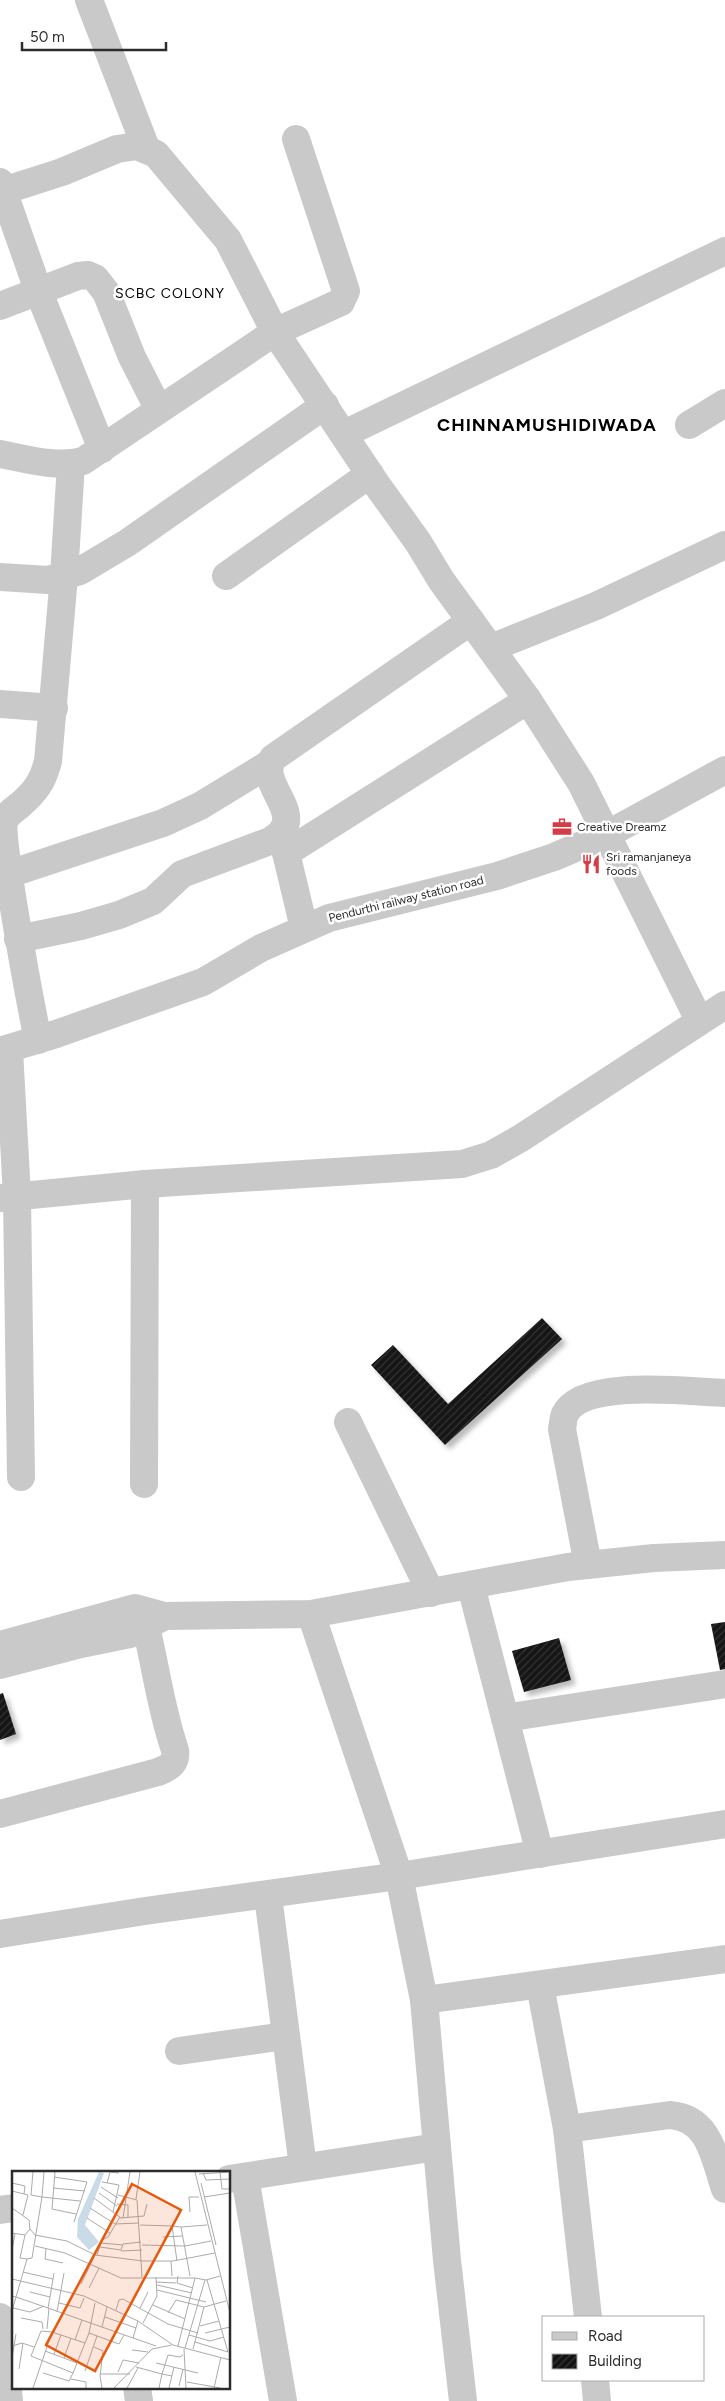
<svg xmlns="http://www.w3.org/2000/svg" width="725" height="2401" font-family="Figtree,sans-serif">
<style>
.building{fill:url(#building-hatch);filter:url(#shadow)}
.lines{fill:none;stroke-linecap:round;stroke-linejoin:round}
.minor{stroke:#c9c9c9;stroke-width:28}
.labels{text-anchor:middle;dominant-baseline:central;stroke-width:5;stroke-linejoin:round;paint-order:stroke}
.poi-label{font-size:12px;fill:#2c2c2c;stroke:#fff;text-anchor:start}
.street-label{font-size:12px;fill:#2c2c2c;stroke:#fff}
.neighbourhood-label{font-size:14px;letter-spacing:1px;fill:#000;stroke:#fff}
.district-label{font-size:18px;font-weight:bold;letter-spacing:1px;fill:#000;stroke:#fff}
.inset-road{fill:none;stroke:#ababab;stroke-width:1}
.view{fill:#e8590c;fill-opacity:0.15;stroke:#e8590c;stroke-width:2.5}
.inset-edge{fill:none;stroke:#2c2c2c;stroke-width:2.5}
</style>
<defs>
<pattern id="building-hatch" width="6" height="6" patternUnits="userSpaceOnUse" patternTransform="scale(1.25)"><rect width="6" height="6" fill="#131313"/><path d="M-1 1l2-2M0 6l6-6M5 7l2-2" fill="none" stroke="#363636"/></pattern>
<filter id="shadow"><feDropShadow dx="4.5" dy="4.5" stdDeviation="2.5" flood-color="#0004"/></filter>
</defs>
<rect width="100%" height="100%" fill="#fff"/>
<g class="building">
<polygon points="542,1318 562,1339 445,1445 371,1365 393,1345 448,1404"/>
<polygon points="725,1622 725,1669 720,1670 711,1624"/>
<polygon points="559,1638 571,1680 524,1692 512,1651"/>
<polygon points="3,1693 16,1734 0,1740 0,1694"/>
</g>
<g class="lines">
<g class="minor">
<polyline points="89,0 146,148"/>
<polyline points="0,182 38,290 102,449"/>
<polyline points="0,192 62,172 117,149 137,146 156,154 228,240 275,332 377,485 418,542 441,580 528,700 581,783 699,1020"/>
<polyline points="0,306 78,276 88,275 95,278 106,292 132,357 158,408"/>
<polyline points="689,425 725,403"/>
<polyline points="344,434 725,251"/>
<path d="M0,454C27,459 56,468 83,461L275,332L341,302L346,291L296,139"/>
<polyline points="226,576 370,474"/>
<polyline points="0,577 48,580 80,571 127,543 325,405"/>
<polyline points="491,648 596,606 725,545"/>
<polyline points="0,704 54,708"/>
<polyline points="282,836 304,928"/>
<polyline points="286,853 528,700"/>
<polyline points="6,875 163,823 200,806 269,764"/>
<path d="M18,939L81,926L119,915L153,901L182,874L270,841C313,816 255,786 273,758L471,621"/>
<path d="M38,1040C31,1006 0,842 4,821C7,814 15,809 20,805C36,791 43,781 48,761L64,576L71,464"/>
<polyline points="9,1050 17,1196 21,1477"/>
<polyline points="0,1051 56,1034 203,982 261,948 329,918 497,876 554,857 608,834 725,770"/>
<polyline points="0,1198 145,1184 462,1164 491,1155 521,1138 725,1005"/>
<polyline points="348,1422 431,1593"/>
<polyline points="144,1484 145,1184"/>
<path d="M588,1565L562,1429C563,1425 563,1418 565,1414C583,1378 690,1392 725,1393"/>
<polyline points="471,1586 540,1854"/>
<polyline points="311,1614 399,1876 424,2000 725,1959"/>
<polyline points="0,1645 135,1608 164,1616 311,1614 568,1567 654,1558 725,1555"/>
<polyline points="0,1665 81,1644 130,1634 161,1618"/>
<polyline points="505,1718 725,1684"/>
<path d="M0,1814L158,1772C169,1768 177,1763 175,1750C161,1710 156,1668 146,1627"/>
<polyline points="268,1896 303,2167"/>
<polyline points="0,1934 145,1911 399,1876 725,1824"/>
<polyline points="540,1985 567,2129 588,2317"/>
<polyline points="424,2000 447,2260 463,2401"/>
<polyline points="179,2051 285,2036"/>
<path d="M567,2129L670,2115C710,2118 714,2157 725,2189"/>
<polyline points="245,2177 283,2401"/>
<polyline points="229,2179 437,2147"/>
<polyline points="0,2210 14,2208"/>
<polyline points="0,2317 9,2401"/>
<polyline points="595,2380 597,2401"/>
<polyline points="137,2387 139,2401"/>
</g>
</g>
<defs>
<symbol id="office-bare" viewBox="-9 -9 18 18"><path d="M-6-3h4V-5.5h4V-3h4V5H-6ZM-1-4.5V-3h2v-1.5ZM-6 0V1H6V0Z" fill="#d63c46" stroke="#fff" stroke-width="2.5" paint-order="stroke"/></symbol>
<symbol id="restaurant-bare" viewBox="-9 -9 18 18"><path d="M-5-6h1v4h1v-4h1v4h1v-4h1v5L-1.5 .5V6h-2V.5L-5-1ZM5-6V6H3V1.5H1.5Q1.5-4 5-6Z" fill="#d63c46" stroke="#fff" stroke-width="2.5" paint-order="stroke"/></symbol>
</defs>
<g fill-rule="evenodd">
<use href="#office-bare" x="548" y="813" width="28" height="28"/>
<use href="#restaurant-bare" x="577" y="850" width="28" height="28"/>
</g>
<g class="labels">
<g class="poi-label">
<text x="577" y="827">Creative Dreamz</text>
<text x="606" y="857">Sri ramanjaneya<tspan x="606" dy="14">foods</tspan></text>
</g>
<g class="street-label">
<text transform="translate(406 899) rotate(-14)">Pendurthi railway station road</text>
</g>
<g class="neighbourhood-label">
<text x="170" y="293">SCBC COLONY</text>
</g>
<g class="district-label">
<text x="547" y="425">CHINNAMUSHIDIWADA</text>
</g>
</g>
<g transform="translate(12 2171)">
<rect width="218" height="218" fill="#fff"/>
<path d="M87,1L92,2L73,54L87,71L77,79L65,66L66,48Z" fill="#c8dbe7"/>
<path class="inset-road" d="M21,1L19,24L30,26L32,1M43,1L40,38L64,43M183,1L218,142M208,1L210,18H218M191,2L194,9L218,8M187,3L218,1M42,6L75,11L62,51M90,11L107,14L101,41M0,12L13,15L12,23M95,12L98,1L107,2M189,12L204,74M89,16L106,27M41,17L73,20M0,20L16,24L11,44M87,22L105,35M106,24L125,29L130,106M192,26L218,22M82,27L109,47L132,45L135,33M124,28L128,1M105,33L116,34V46M0,37L17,49L18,58L23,64L55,70L83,84L131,90H161L203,82M78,37L103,53L127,52M178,41L177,26H187M75,47L98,62M111,47L118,1M128,54L160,55M169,56L195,54M0,62L13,64L18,58M13,64L8,87L15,88M151,66L171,65M89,72L111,74M130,74L173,75L199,70M23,75L53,82L109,107H183L166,175M88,76L109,79L111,73L129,71M34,78L33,88L51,92M0,79L3,63M109,80L130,79M85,84L90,69L96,66L108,46M159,90L160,105M165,90L160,55L169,56L178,105M11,101L41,108M166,105L165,112L181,117M183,107L194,109L208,105M0,108L72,125L126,150L161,174L218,189M195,109L216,181M144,111L164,112M69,113L83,84M145,114L180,122M77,117L87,97M145,119L194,131M18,121L38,126L42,102M0,125L4,126L15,88L20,87L30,26L68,30M47,132L68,137L72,127M83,132L77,162L107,173L112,164M141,134L173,148M1,137L18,141L32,135M36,137L121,167L126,150M128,137L136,121M104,139L107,129L111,128L156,153L186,162M0,140L4,126L36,137L38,126M45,141L52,102M156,142L164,129L192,136M93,146L124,157M9,147L30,151L31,158M131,152L145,125L144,106M188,155L207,150M90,156L95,136M35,158L37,137M40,161L29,160L19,185L61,202L65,192M193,162L218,156M177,164L198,170L212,166M121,167L144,175M63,169L70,149M183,171L216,181M0,175L10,172L22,176M82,176L91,180L88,205L90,217M173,177L193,109M172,178L174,217M181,178L192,136L214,130M120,179L136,181M33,180L65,192L77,162M42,183L49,164M0,187L4,163M52,187L59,167M144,192L186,202M124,196L150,203L156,184L168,186L171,184M7,198L11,172M73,200L85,165M106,201L111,189L127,192M31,202L57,210L61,202M88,203H118M59,208L74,211V217M175,211L208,217M167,215L171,198M21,217L40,161L73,172M102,217L140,178L160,174M115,217L126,197M147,217L150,203L160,205M157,217L162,196M202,217L209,186"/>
<path class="view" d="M120,13L169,39L83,200L34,174Z"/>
<rect width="218" height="218" class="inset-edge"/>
</g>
<rect x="542" y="2316" width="162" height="65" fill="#ffffff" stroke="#ababab"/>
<rect x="552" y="2332" width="25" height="8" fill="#c9c9c9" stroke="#ababab"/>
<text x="588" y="2341" font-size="15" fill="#2c2c2c">Road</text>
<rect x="552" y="2354" width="25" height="15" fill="url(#building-hatch)" stroke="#ababab"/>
<text x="588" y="2366" font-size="15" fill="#2c2c2c">Building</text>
<path d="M22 42v8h144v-8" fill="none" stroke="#2c2c2c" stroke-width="2.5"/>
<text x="30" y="42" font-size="15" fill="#2c2c2c" stroke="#ffffff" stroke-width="4" paint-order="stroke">50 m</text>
</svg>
